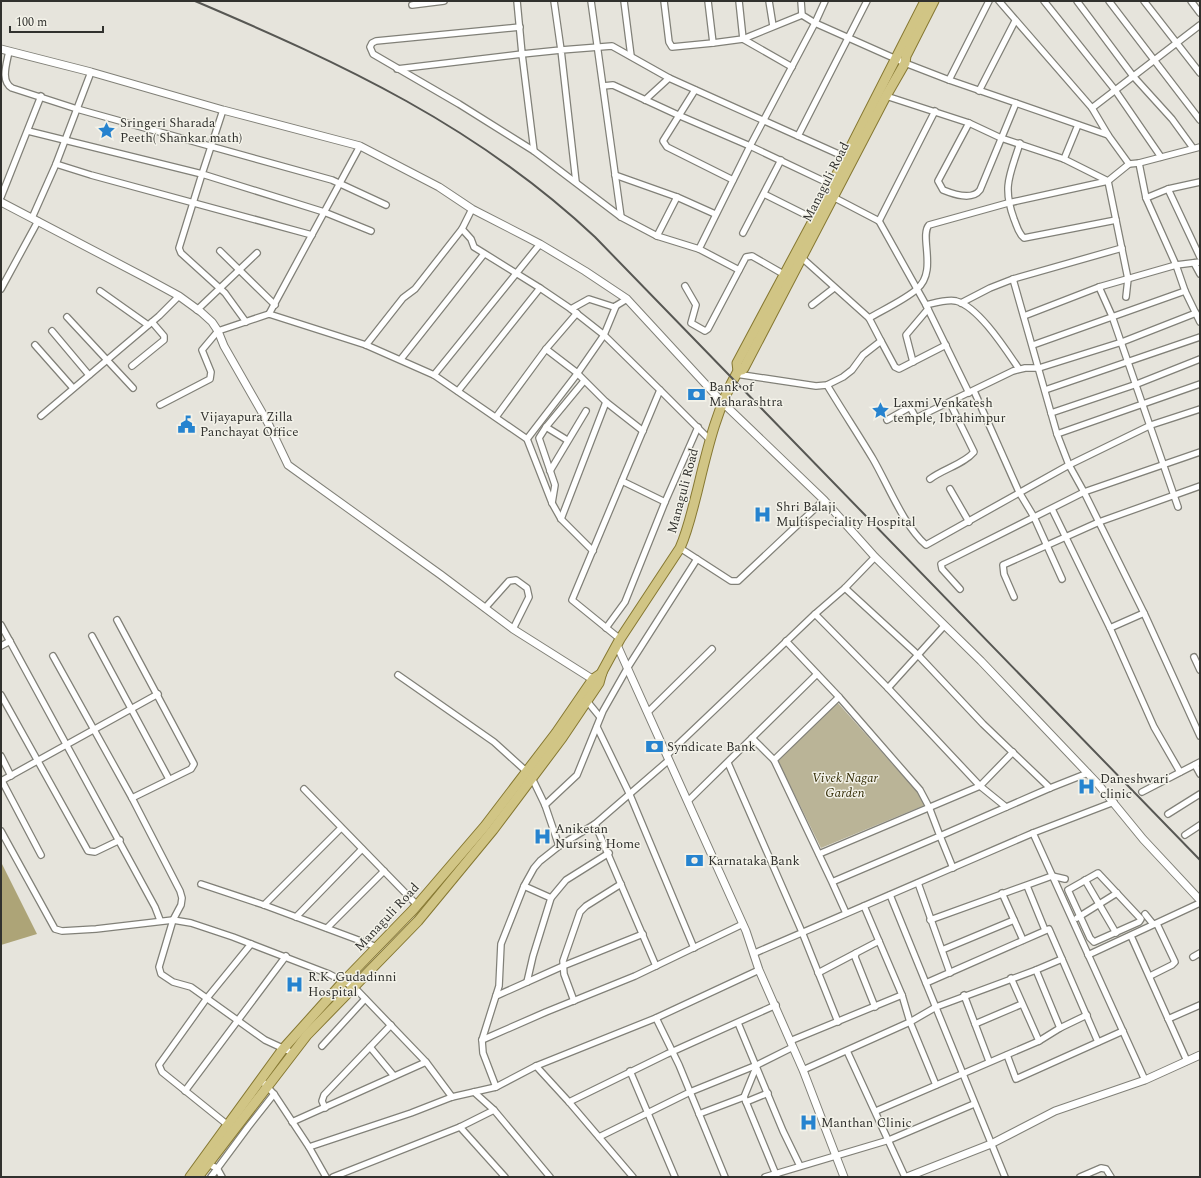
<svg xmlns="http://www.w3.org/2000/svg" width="1201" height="1178" font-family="Spectral,serif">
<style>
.green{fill:#bab497}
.forest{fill:#ada477}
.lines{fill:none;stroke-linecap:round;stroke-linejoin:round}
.minor-casing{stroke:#818078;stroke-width:8}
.tertiary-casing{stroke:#818078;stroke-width:9}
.primary-casing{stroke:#867832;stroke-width:11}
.minor{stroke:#fff;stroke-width:5.5}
.tertiary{stroke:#fff;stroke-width:7}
.primary{stroke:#d1c585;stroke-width:9}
.rail{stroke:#575753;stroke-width:2}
.labels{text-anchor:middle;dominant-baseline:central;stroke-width:3;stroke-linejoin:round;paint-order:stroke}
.poi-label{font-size:13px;fill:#31312e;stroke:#f3f2e9;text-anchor:start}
.street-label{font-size:13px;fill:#31312e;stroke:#f3f2e9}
.park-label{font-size:13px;font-style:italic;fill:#352e07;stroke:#f3f2e9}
</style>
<rect width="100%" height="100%" fill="#e6e4dc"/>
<polygon class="green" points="837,702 920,795 925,805 821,848 778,761"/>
<polygon class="forest" points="1,862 37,934 1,945"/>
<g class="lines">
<defs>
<g id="minor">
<polyline points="517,1 522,54 561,50 554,1"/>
<polyline points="591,1 621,217"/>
<polyline points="624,1 631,56"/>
<polyline points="664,1 669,42 672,47 713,43"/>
<polyline points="708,1 713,43 743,39 802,15"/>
<polyline points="739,1 743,39 792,67"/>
<polyline points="769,1 773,26"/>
<polyline points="801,1 802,15 815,23 905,63 949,80 989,1"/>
<polyline points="999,1 1092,108"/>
<polyline points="1044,1 1115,90 1161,157"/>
<polyline points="1077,1 1133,76 1172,119 1193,148"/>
<polyline points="1109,1 1200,120"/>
<polyline points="1144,1 1200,73"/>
<polyline points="1191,1 1200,13"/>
<polyline points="412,5 444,1"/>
<polyline points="520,27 376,41 372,43 370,47 373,54 459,104 534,151"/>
<path d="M9,51C7,63 0,81 12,88L77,109L332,180L386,205"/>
<polyline points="397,69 522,54 534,151 621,217 657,236 677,197 615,175"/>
<polyline points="669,78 845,157"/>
<path d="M949,80L1016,103L980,190C972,201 953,194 943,190L938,181L969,123"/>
<polyline points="603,86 613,85 678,115 750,146 815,23 825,1"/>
<polyline points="695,90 663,141 667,147 733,180"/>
<polyline points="979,91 1015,21"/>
<polyline points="886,96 969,123 1001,138 1064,159 1108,181 1129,164 1139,163 1200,147"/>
<polyline points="1016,103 1108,135 1129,164"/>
<polyline points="223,110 202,174 324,212 371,231"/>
<polyline points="28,131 202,174 179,248 181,253 225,293 246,322"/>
<polyline points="1108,135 1092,108 1200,25"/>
<polyline points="798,136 867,1"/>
<path d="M1020,143C1010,175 1002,186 1014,219C1017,226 1018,233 1024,238L1116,220"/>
<polyline points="1064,159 1078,125"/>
<polyline points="1139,163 1146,198 1176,265 1200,262"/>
<polyline points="56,164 91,175 312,235"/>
<polyline points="576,182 561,50 612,46 669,78 645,100"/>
<polyline points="1168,189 1200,257"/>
<polyline points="764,194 814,219"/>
<polyline points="1,197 41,96"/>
<polyline points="677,197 715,214"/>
<polyline points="833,197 879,221 926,305 969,393"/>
<polyline points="1146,198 1168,189 1200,182"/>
<polyline points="472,209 462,229 471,239 474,247 540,288"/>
<polyline points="32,218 56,164 91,72"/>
<polyline points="879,221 935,111"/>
<polyline points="743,233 781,160"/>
<polyline points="657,236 699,249"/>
<polyline points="220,251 275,305"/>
<polyline points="801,257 869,318"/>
<polyline points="1194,263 1200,274"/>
<polyline points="739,270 699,249 750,146 832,185"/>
<polyline points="1013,279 1122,248"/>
<polyline points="685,286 696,305 691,323 705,331 708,329 746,257 752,256 785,275"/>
<polyline points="1099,287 1112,316 1178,507"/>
<polyline points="1,289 38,221"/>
<polyline points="100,291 148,325"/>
<polyline points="1185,291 1200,322"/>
<polyline points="627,299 614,307 589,299 571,309 604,335 660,390"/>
<polyline points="961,303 990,288 1013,279 1057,434 1069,465 1084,492 1144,613 1200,736"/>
<polyline points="812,305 834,288"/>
<path d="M926,305C935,303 947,299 956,301C979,307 1006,350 1019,369"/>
<polyline points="197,310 257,253"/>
<polyline points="269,314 360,146"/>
<polyline points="1024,316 1099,287 1176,265 1185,291 1033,345"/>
<polyline points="67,317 133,388"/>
<polyline points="52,331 89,375"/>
<polyline points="881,341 895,367 899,369 946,345"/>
<polyline points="35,345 73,388"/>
<polyline points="366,345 403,298 415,289 462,229"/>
<polyline points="546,349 576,372 606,402"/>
<polyline points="401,359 484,254"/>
<polyline points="913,362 906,335 928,309"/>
<polyline points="132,366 164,340 164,336 152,322"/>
<path d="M736,374L816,386L827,385L843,377L852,370L863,355L881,341L869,318C883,310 906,299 917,289C938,271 919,236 929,225L1008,203L1108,181L1128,279L1126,297"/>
<polyline points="434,375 540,244"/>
<path d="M827,385C842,410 858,434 873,459C888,485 904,526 926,545L1069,465L1151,425L1200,409"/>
<polyline points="1045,390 1200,337"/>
<polyline points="458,391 540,288 571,309"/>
<polyline points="974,391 1019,492 1034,517 1062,579"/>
<polyline points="160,405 210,379 211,372 202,350 218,331 269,314 366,345 434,375 527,439 552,503 561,519 593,551"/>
<polyline points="1051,413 1137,384 1200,359"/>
<polyline points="41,416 159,316 179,296"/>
<polyline points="496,417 546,349 577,313"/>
<polyline points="887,420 910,407 916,418 1013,371 1025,368 1039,368 1122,342 1196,313"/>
<polyline points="546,427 567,440"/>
<polyline points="1057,434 1200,384"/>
<polyline points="527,439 577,374 604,335 616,306"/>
<polyline points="550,471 586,411"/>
<path d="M930,479C943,469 964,464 974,452L950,403"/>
<polyline points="622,481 665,502"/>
<polyline points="950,489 969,522"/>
<polyline points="552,503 555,485 539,438 546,427 584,381"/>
<polyline points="1052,509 1110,628 1154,727 1180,772"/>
<polyline points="561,519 606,402 643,431"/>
<polyline points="680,548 731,581 738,581 824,500"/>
<polyline points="875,557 845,588 815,614 888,688 980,786 1006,807"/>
<polyline points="845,588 918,655 983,724 1050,788"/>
<polyline points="960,589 942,569 941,564 1084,492 1200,452"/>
<polyline points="1014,597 1004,574 1003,565 1099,522 1200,486"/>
<polyline points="485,608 509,581 516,580 527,588 529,597 513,629"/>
<polyline points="117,620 194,764 191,769 132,798"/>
<polyline points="1,625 155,907 160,920"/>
<polyline points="606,628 625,602 665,502 698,427"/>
<polyline points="1110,628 1144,613"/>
<polyline points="92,636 169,779"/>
<polyline points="620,639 572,600 660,390 710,440"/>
<polyline points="786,641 839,697"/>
<polyline points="1,646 10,641"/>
<polyline points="53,656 132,798 180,891 182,898 181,905 173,920 159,967 161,974 173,982 191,987 265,1040 293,1053"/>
<polyline points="1194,657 1200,670"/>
<polyline points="398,675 494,742 526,771 532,778 545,805 559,846"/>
<polyline points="888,688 944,626"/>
<polyline points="1,695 88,851 95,852 120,840"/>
<polyline points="587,701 600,717"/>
<polyline points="648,712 712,649"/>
<polyline points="597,727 630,795 694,948"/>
<polyline points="752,738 774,760"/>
<polyline points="667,755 815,614"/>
<polyline points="1,756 11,776"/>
<polyline points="728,763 802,932 838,1022"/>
<polyline points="1195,765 1200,774"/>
<polyline points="1,781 158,694"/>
<polyline points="2,781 41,855"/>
<polyline points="304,789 417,905"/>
<polyline points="1142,792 1200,762"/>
<polyline points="688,801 817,674"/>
<polyline points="545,805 577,775 603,711 628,667 697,559"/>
<polyline points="1168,814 1200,794"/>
<polyline points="595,824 656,966"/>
<polyline points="1,831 55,929 62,931 96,929 173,920 191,923 233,937 329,974 354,987 426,1062 452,1097"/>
<polyline points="1033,833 1145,1080"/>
<polyline points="1185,835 1200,825"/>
<polyline points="819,854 980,786 1013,752"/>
<polyline points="953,868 940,836 1050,788 1088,773"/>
<polygon points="1098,873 1141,919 1139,922 1094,942 1090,938 1068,890"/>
<polyline points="1085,880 1116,933"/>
<polyline points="832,882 774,760 839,697 920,790 929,807 940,836 832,882 846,913"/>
<polyline points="918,883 950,973"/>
<polyline points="201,884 264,905 377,947"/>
<polyline points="524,886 551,898"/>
<polyline points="1027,886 1045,930"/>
<polyline points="1002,893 1023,940"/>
<polyline points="890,895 1005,1177"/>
<polyline points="264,905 341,828"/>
<polyline points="864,906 902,995 910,1022 936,1085"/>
<polyline points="1145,914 1153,924 1157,924 1175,962 1172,965 1150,976"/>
<polyline points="296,917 362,849"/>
<polyline points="1077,918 1117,893"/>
<polyline points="930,920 1052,876 1065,879"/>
<polyline points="327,928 384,871"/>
<polyline points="1131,936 1187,1061"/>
<polyline points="942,950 1014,920"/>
<polyline points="755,953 1033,833 1114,802"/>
<polyline points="1088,955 1200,903"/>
<polyline points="1193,957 1200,953"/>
<polyline points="1036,970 1060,1028"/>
<polyline points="818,973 856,953"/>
<polyline points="1011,978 1039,1041"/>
<polyline points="527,982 533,956 551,898 566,880 609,853"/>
<polyline points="926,983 1049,929 1098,1042"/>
<polyline points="964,995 989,1061"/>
<polyline points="496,996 563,966 643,934"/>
<polyline points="574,1001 564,974 563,961 580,912 586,906 621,884"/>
<polyline points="875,1007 855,957 856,953 879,941"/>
<polyline points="656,1018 679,1065 725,1177"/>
<polyline points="1168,1019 1200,1005"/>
<polyline points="738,1023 783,1131 800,1166"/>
<polyline points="975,1024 1022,1004"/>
<polyline points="482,1040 546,1012 635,976 743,924"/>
<polyline points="790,1041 902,995"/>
<polyline points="322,1046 365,999"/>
<polyline points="370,1047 394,1076"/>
<polyline points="847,1051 905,1177"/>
<polyline points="1007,1055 1016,1079 1123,1031"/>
<polyline points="536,1066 569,1102 633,1177"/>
<polyline points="803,1070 910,1022 936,1007 1036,970 1062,959"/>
<polyline points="630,1071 675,1177"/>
<polyline points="261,1080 274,1094 309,1147 326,1177"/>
<polyline points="496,1087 483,1053 482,1040 499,986 501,944 524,886 534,868 540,861 559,846 595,824 669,760"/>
<polyline points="185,1091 286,956"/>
<polyline points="474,1092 494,1110 550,1177"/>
<polyline points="744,1097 777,1177"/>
<polyline points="569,1102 667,1054 776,1005"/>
<polyline points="746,1102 768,1093"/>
<polyline points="325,1108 322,1101 324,1095 391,1025"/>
<polyline points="876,1111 1039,1041 1060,1028 1087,1015"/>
<polyline points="699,1114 744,1097 757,1065 793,1047"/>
<polyline points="292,1122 426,1062"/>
<polyline points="229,1126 162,1072 159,1065 207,998 251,944"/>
<polyline points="460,1127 505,1177"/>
<polyline points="599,1137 690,1092 757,1065"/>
<polyline points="309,1147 411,1113 452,1097 496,1087 536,1066 656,1018 759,970"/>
<polyline points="208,1164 217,1168 222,1177"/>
<polyline points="211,1177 248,1127 274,1094"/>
<polyline points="333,1177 460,1127 494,1110"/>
<polyline points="765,1177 889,1140 974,1104"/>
<polyline points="1080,1177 1101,1168 1106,1169 1111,1177"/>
</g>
<g id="tertiary">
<polyline points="1,49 91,72 223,110 360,146 439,187 472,209 540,244 585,271 627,299 722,402 824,500 875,557 981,661 1098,784 1143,839 1200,900"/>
<polyline points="1,202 146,278 179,296 201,312 212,322 218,331 224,346 268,423 288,465 441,575 513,629 597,682"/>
<polyline points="617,645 746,931 759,970 803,1070 844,1177"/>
<polyline points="907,1177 991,1144 1055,1111 1145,1080 1200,1055"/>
</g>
<g id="primary">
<polyline points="738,371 737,363 814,219 925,1"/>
<polyline points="190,1177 283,1049 344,981 413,910 485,826 556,733 593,679 602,673"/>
<path d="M198,1177L307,1035L418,921L493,830L562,738L599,683L602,672L620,639L680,548C688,530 692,511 697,492C707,451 716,409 738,371L742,370L744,368L886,96L905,63L906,56L934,1"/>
</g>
</defs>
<use href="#minor" class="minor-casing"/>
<use href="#tertiary" class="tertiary-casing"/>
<use href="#primary" class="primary-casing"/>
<use href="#minor" class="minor"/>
<use href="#tertiary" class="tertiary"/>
<use href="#primary" class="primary"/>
<path class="rail" d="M195,1C343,64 477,126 595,237L1200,860"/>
</g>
<defs>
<symbol id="sight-bare" viewBox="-9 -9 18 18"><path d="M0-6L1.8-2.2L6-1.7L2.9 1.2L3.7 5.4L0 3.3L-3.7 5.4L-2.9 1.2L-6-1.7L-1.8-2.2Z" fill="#2683cf" stroke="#f3f2e9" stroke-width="2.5" paint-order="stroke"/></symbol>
<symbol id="bank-bare" viewBox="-9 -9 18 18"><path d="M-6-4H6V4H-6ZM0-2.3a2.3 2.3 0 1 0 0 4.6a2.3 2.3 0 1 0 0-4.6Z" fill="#2683cf" stroke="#f3f2e9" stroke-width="2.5" paint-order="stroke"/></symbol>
<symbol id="civic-bare" viewBox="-9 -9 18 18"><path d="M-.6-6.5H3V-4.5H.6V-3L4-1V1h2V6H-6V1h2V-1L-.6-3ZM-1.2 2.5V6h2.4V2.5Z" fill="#2683cf" stroke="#f3f2e9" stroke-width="2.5" paint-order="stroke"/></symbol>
<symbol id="hospital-bare" viewBox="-9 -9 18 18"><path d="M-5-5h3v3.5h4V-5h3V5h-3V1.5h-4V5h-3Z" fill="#2683cf" stroke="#f3f2e9" stroke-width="2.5" paint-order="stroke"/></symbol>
</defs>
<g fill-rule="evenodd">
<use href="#sight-bare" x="94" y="118" width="25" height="25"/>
<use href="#bank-bare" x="684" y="382" width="25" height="25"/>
<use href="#sight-bare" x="868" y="398" width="25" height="25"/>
<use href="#civic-bare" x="174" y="412" width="25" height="25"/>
<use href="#hospital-bare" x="750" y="502" width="25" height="25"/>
<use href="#bank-bare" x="642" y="734" width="25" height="25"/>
<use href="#hospital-bare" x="1074" y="774" width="25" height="25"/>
<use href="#hospital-bare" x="530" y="824" width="25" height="25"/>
<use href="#bank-bare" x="682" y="848" width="25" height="25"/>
<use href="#hospital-bare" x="282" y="972" width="25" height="25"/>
<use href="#hospital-bare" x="796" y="1110" width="25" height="25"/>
</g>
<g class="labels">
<g class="poi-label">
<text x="120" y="123">Sringeri Sharada<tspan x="120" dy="15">Peeth( Shankar math)</tspan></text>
<text x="709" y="387">Bank of<tspan x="709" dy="15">Maharashtra</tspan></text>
<text x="893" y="403">Laxmi Venkatesh<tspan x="893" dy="15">temple, Ibrahimpur</tspan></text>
<text x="200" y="417">Vijayapura Zilla<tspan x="200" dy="15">Panchayat Office</tspan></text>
<text x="776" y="507">Shri Balaji<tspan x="776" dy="15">Multispeciality Hospital</tspan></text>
<text x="667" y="747">Syndicate Bank</text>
<text x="1100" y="779">Daneshwari<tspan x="1100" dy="15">clinic</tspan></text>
<text x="555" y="829">Aniketan<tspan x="555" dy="15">Nursing Home</tspan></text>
<text x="708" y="861">Karnataka Bank</text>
<text x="308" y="977">R.K .Gudadinni<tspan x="308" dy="15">Hospital</tspan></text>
<text x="821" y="1123">Manthan Clinic</text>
</g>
<g class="street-label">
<text transform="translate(826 182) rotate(-63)">Managuli Road</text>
<text transform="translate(683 491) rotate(-75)">Managuli Road</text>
<text transform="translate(387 917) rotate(-47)">Managuli Road</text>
</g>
<g class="park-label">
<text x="845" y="778">Vivek Nagar<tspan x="845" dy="15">Garden</tspan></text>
</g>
</g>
<rect width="1201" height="1178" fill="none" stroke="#31312e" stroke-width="4"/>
<path d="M10 26v6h93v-6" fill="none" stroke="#31312e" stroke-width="2"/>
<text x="16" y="26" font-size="12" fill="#31312e" stroke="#f3f2e9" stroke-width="3" paint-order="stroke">100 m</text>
</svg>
